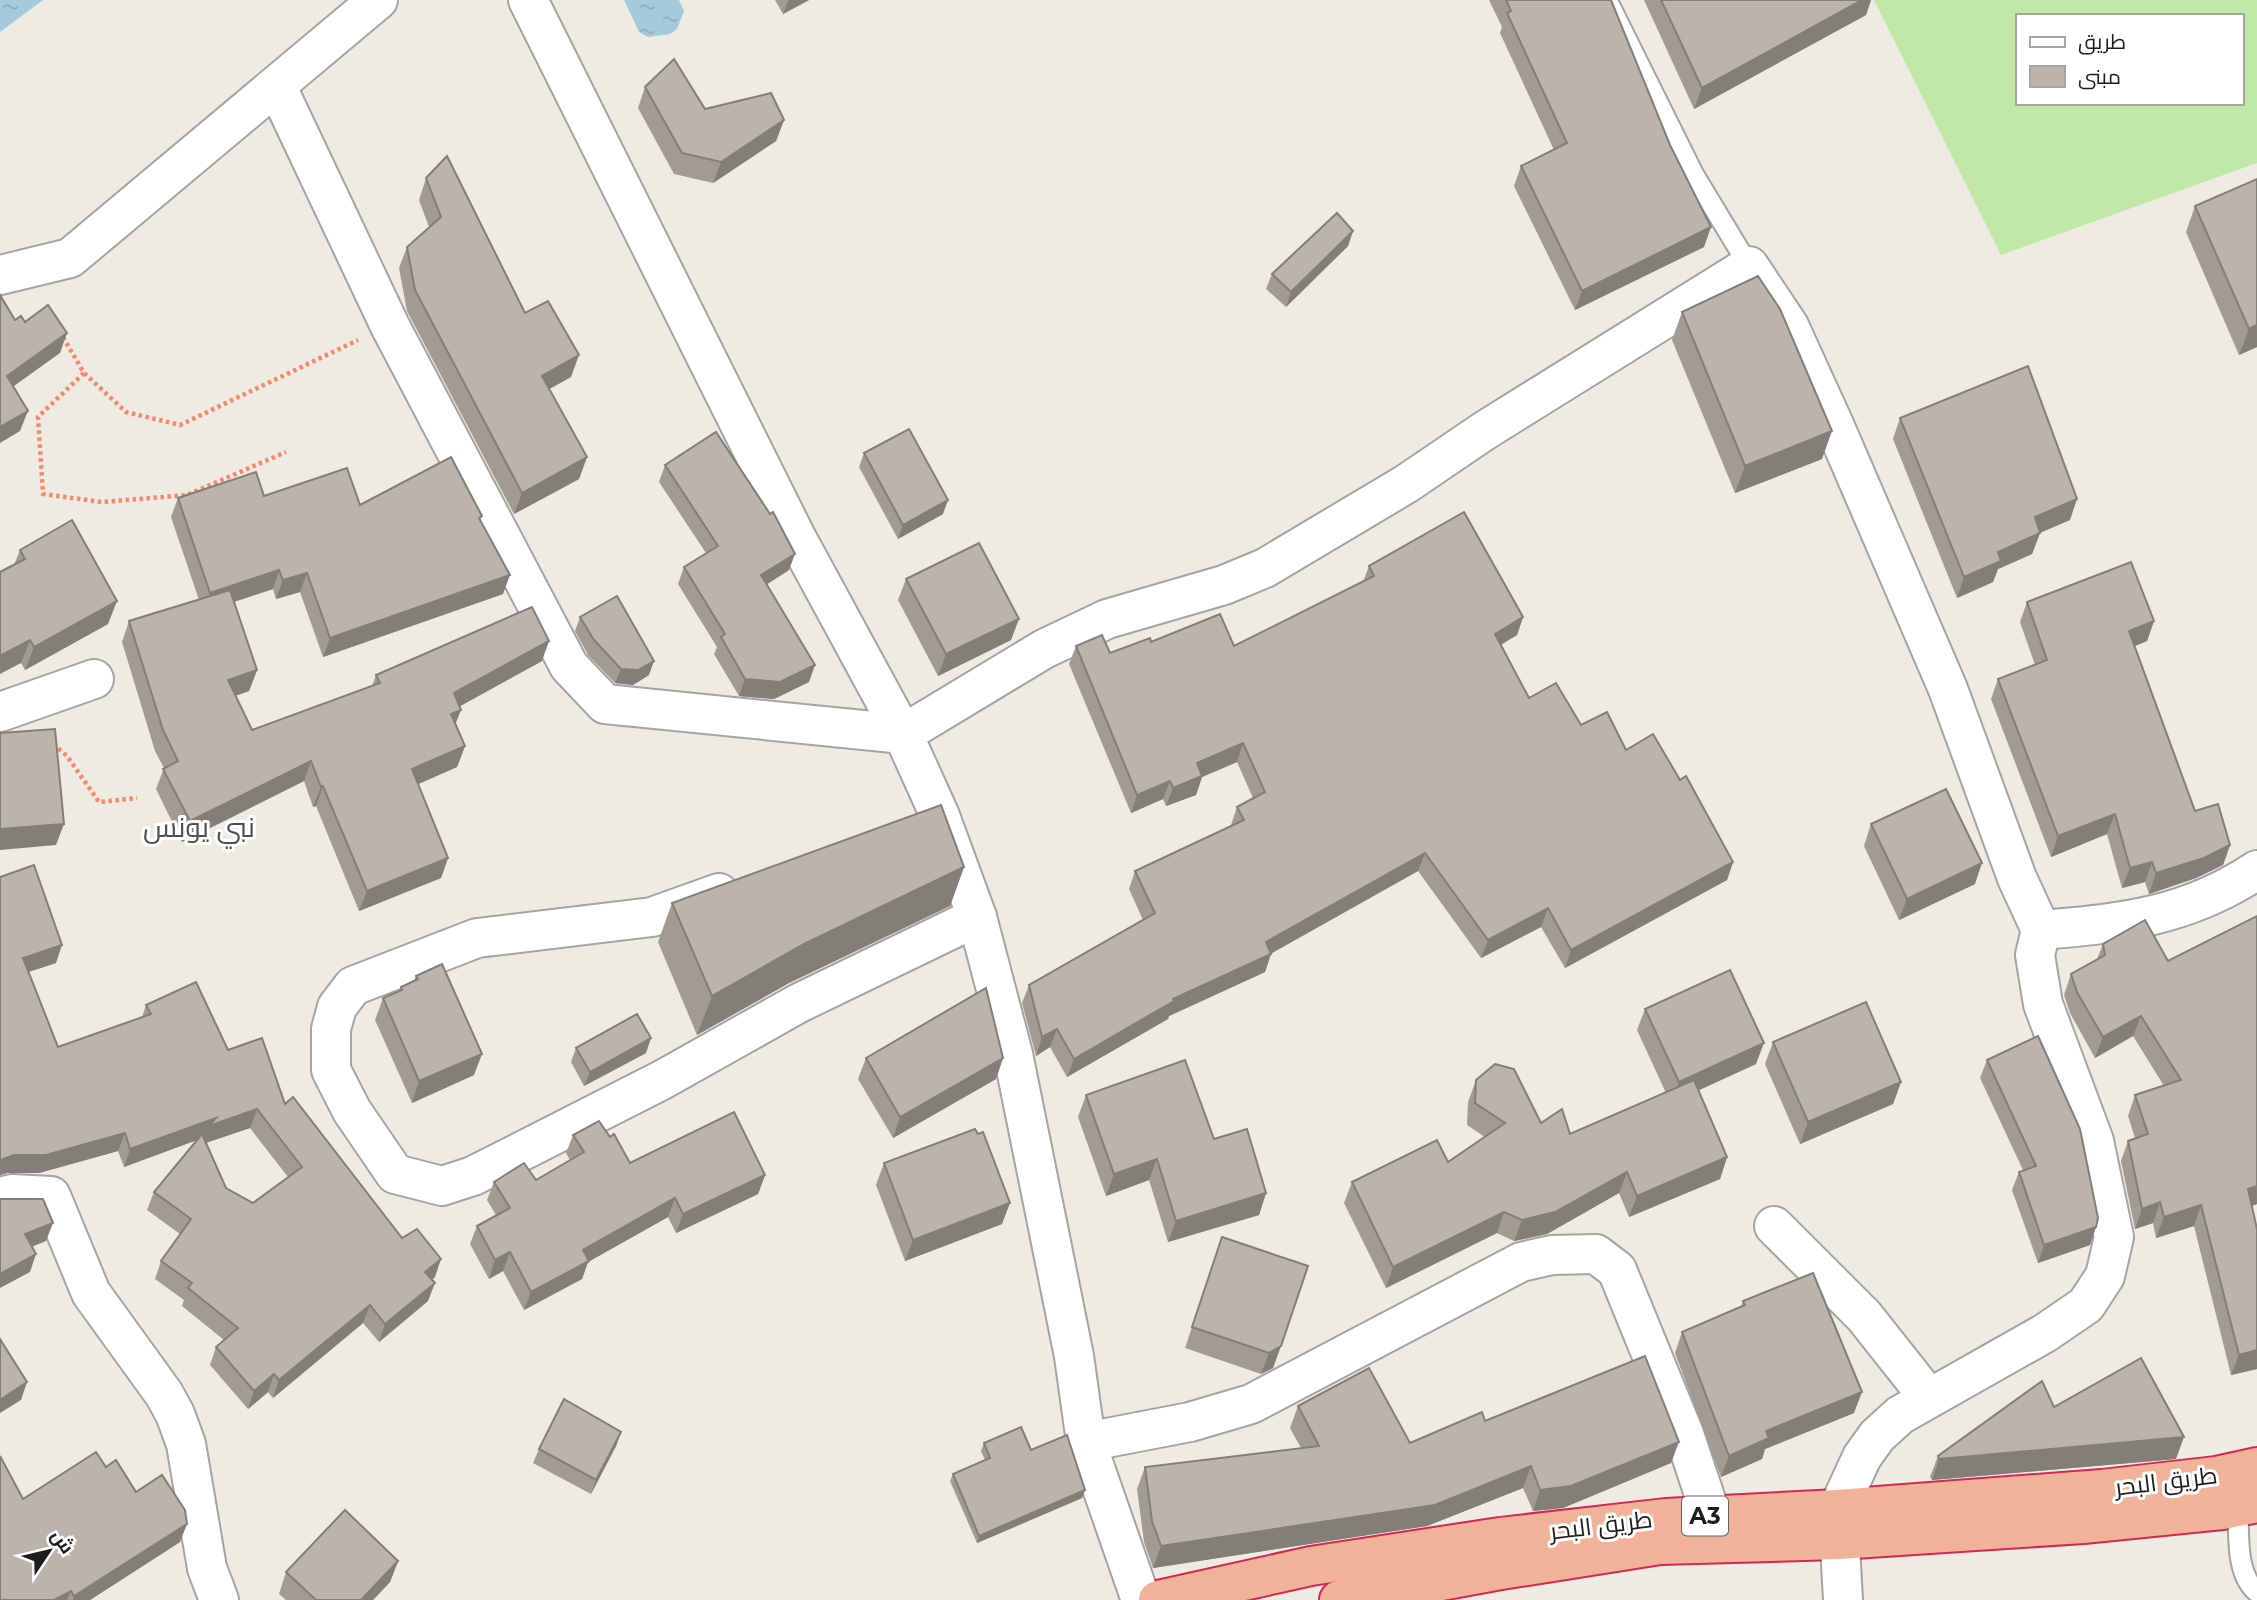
<svg xmlns="http://www.w3.org/2000/svg" width="2257" height="1600" font-family="Montserrat,Cairo,sans-serif">
<style>
.grass{fill:#c2e8a9;fill-rule:evenodd}
.water{fill:url(#water-ripples)}
.lines{fill:none;stroke-linecap:round;stroke-linejoin:round}
.service-casing{stroke:#a4a4a4;stroke-width:23}
.minor-casing{stroke:#a4a4a4;stroke-width:42}
.trunk-casing{stroke:#d62652;stroke-width:42}
.path{stroke:#f8866a;stroke-width:4.5;stroke-dasharray:3.5 3.5;stroke-linecap:butt}
.service{stroke:#fff;stroke-width:19}
.minor{stroke:#fff;stroke-width:38}
.trunk{stroke:#f0b298;stroke-width:38}
.wall{fill:#a19b94;fill-rule:evenodd}
.shaded-wall{fill:#837e78}
.building{fill:#bbb4ac;stroke:#837e78;stroke-width:2}
.labels{text-anchor:middle;dominant-baseline:central;stroke-width:6;stroke-linejoin:round;paint-order:stroke}
.shield{fill:#fff;stroke:#616161;stroke-width:2}
.shield-label{font-size:23px;font-weight:bold;fill:#1d1d1d}
.street-label{font-size:24px;fill:#1d1d1d;stroke:#fff}
.quarter-label{font-size:28px;fill:#505050;stroke:#fff}
</style>
<defs>
<pattern id="water-ripples" width="26" height="14" patternUnits="userSpaceOnUse" patternTransform="scale(1.75)"><rect width="26" height="14" fill="#a4cadc"/><path d="M2 4q2-2 4 0t4 0M15 11q2-2 4 0t4 0" fill="none" stroke="#8dadbc"/></pattern>
</defs>
<rect width="100%" height="100%" fill="#eeebe3"/>
<path class="grass" d="M1874,0H2257V163L2001,255ZM2017,16H2241V103H2017Z"/>
<g class="water">
<polygon points="0,0 43,0 0,32"/>
<polygon points="624,0 679,0 684,11 677,29 670,34 648,37 639,32"/>
</g>
<g class="lines">
<defs>
<g id="service">
<polyline points="1607,0 1694,175 1749,266"/>
<path d="M2238,1507C2239,1532 2235,1574 2257,1592"/>
</g>
<g id="minor">
<polyline points="528,0 795,535 903,734 940,816 977,917 1013,1054 1074,1356 1086,1442 1141,1600"/>
<polyline points="277,87 390,326 569,666 605,704 903,734 1044,649 1107,619 1224,585 1265,568 1406,484 1484,431 1749,266 1789,326 1835,427 1948,689 2017,878 2041,930 2035,955 2043,1004 2094,1141 2114,1237 2105,1276 2086,1305 2045,1333 1900,1415 1877,1436 1862,1457 1838,1509 1843,1600"/>
<polyline points="0,275 70,258 378,0"/>
<polyline points="0,712 94,679"/>
<polyline points="719,893 652,917 477,938 353,986 337,1007 331,1029 331,1070 352,1111 395,1174 442,1186 473,1176 662,1080 799,1003 977,917"/>
<path d="M2041,930C2123,923 2186,917 2257,870"/>
<polyline points="0,1197 12,1194 51,1196 91,1293 164,1394 175,1414 186,1444 207,1568 219,1600"/>
<polyline points="1774,1226 1864,1316 1929,1398"/>
<polyline points="1086,1442 1190,1422 1251,1404 1521,1262 1552,1255 1596,1254 1617,1270 1684,1434 1711,1515"/>
</g>
<g id="trunk">
<polyline points="1158,1600 1311,1566 1500,1537 1666,1518 1838,1509 2102,1489 2216,1476 2257,1467"/>
<polyline points="1339,1600 1495,1571 1660,1545 1838,1540 2083,1524 2222,1510 2257,1503"/>
</g>
</defs>
<use href="#service" class="service-casing"/>
<use href="#minor" class="minor-casing"/>
<use href="#trunk" class="trunk-casing"/>
<g class="path">
<polyline points="63,337 84,373 126,412 180,425 358,340"/>
<polyline points="84,373 38,417 43,494 102,502 187,495 286,452"/>
<polyline points="53,744 67,756 99,802 137,798"/>
</g>
<use href="#service" class="service"/>
<use href="#minor" class="minor"/>
<use href="#trunk" class="trunk"/>
</g>
<g class="wall">
<polygon points="775,0 809,0 783,14"/>
<polygon points="1489,0 1611,0 1704,247 1575,310 1514,186 1521,166 1554,150 1500,33 1502,27"/>
<polygon points="1644,0 1871,0 1866,15 1694,109"/>
<polygon points="645,87 705,109 784,120 776,141 713,183 674,174 638,108"/>
<polygon points="426,178 571,377 549,389 587,457 579,479 514,514 407,311 399,268 407,247 429,227 419,200"/>
<polygon points="2195,206 2257,347 2239,355 2186,232"/>
<polygon points="1353,231 1348,246 1286,307 1266,289 1272,274"/>
<polygon points="1682,312 1822,459 1735,493 1672,340"/>
<polygon points="1900,418 2070,520 2040,533 2032,554 1998,569 1993,582 1957,598 1893,439"/>
<polygon points="864,453 943,514 898,539 859,467"/>
<polygon points="665,465 789,570 767,584 809,682 774,699 739,696 714,654 717,647 678,584 684,567 706,553 659,482"/>
<polygon points="264,496 482,516 480,521 503,594 323,657 300,592 276,599 273,589 234,602 257,670 249,691 235,696 252,730 372,686 376,675 542,661 459,706 455,725 465,746 457,767 418,784 448,858 441,878 359,911 316,806 313,807 304,781 182,842 156,789 164,768 155,751 122,642 129,621 199,600 171,517 178,498"/>
<polygon points="20,550 108,624 25,670 21,663 14,565"/>
<polygon points="1369,566 1523,617 1517,635 1501,645 1529,698 1680,780 1733,862 1727,880 1565,968 1541,927 1481,958 1418,871 1271,953 1265,972 1169,1016 1168,1019 1067,1077 1050,1047 1036,1056 1022,1003 1029,985 1143,920 1129,889 1135,871 1231,826 1231,825 1237,807 1253,798 1237,762 1202,777 1196,795 1166,806 1163,799 1131,813 1069,664 1076,646 1110,653 1151,642 1234,646 1363,582"/>
<polygon points="906,579 1011,640 938,676 898,600"/>
<polygon points="2027,602 2154,621 2147,641 2135,646 2195,811 2230,845 2223,865 2196,878 2149,894 2145,882 2122,888 2107,834 2051,857 1991,699 1998,679 2035,665 2020,622"/>
<polygon points="580,617 649,675 633,685 615,683 588,655 575,631"/>
<polygon points="1871,824 1975,884 1899,920 1864,846"/>
<polygon points="964,867 950,906 789,983 697,1035 658,942 672,903"/>
<path d="M0,877L56,963L28,972L58,1047L142,1017L146,1005L228,1050L285,1104L402,1238L435,1277L432,1280L428,1301L379,1342L363,1323L273,1398L268,1392L248,1409L210,1365L216,1347L224,1340L182,1306L184,1300L155,1279L161,1261L180,1234L147,1210L154,1192L197,1140L124,1167L118,1151L39,1173H7L0,1175ZM250,1128L288,1177L253,1203L226,1188L206,1143Z"/>
<polygon points="2257,916 2257,1204 2252,1206 2257,1369 2231,1375 2194,1226 2156,1238 2153,1223 2135,1229 2121,1161 2128,1141 2135,1138 2128,1116 2135,1095 2164,1086 2133,1036 2095,1058 2070,1013 2064,995 2071,974 2097,959 2103,944 2168,961"/>
<polygon points="416,976 474,1075 412,1103 375,1020 383,998 399,991 401,987 414,981"/>
<polygon points="1645,1009 1756,1064 1699,1090 1727,1157 1720,1179 1629,1217 1619,1193 1547,1234 1514,1241 1497,1233 1386,1288 1344,1203 1352,1182 1448,1162 1485,1137 1467,1125 1468,1102 1476,1080 1541,1123 1570,1134 1666,1093 1637,1030"/>
<polygon points="1773,1042 1901,1082 1893,1104 1800,1144 1765,1064"/>
<polygon points="576,1048 646,1053 584,1086 571,1062"/>
<polygon points="866,1058 1003,1058 996,1079 893,1138 858,1079"/>
<polygon points="1987,1060 2096,1227 2090,1245 2038,1263 2012,1190 2019,1172 2023,1170 1980,1078"/>
<polygon points="1086,1095 1214,1139 1266,1193 1259,1215 1168,1242 1149,1180 1106,1196 1078,1117"/>
<polygon points="573,1135 610,1137 630,1163 765,1175 758,1194 676,1233 668,1217 588,1262 582,1279 524,1310 503,1271 489,1279 470,1244 477,1226 496,1215 487,1200 494,1182 536,1180 570,1160 566,1153"/>
<polygon points="884,1163 1002,1224 905,1261 876,1185"/>
<polygon points="1222,1237 1308,1266 1273,1368 1261,1374 1185,1348"/>
<polygon points="1743,1301 1854,1413 1765,1449 1762,1459 1721,1477 1675,1353 1682,1332 1741,1307"/>
<polygon points="1298,1406 1410,1443 1485,1421 1671,1463 1563,1508 1533,1511 1523,1488 1427,1526 1153,1568 1144,1542 1137,1489 1145,1467 1301,1448 1290,1428"/>
<polygon points="2054,1407 2176,1459 1932,1480 1930,1477 1938,1456"/>
<polygon points="621,1432 616,1446 591,1494 533,1463 539,1449"/>
<polygon points="984,1443 1031,1450 1085,1490 1082,1498 977,1543 950,1481 953,1474 985,1460 981,1451"/>
<polygon points="106,1467 136,1492 180,1542 90,1600 0,1600 23,1499"/>
<polygon points="398,1561 390,1582 373,1600 286,1600 279,1594 286,1572"/>
</g>
<g class="shaded-wall">
<polygon points="790,0 809,0 783,14 788,1"/>
<polygon points="1862,0 1871,0 1866,15 1694,109 1702,88"/>
<polygon points="784,120 776,141 713,183 721,162"/>
<polygon points="1711,227 1704,247 1575,310 1582,291"/>
<polygon points="1353,231 1348,246 1286,307 1291,292"/>
<polygon points="2257,325 2257,347 2239,355 2249,329"/>
<polygon points="67,333 60,353 0,396 7,376"/>
<polygon points="579,355 571,377 535,397 542,376"/>
<polygon points="28,411 20,431 0,443 0,427"/>
<polygon points="1832,431 1822,459 1735,493 1745,466"/>
<polygon points="587,457 579,479 514,514 522,493"/>
<polygon points="2077,499 2070,520 2027,538 2035,517"/>
<polygon points="948,500 943,514 898,539 903,525"/>
<polygon points="2040,533 2032,554 1998,569 1993,582 1957,598 1964,577 1998,552"/>
<polygon points="795,554 789,570 755,592 761,575"/>
<polygon points="279,570 273,589 203,612 210,593"/>
<polygon points="307,573 300,592 276,599 283,580"/>
<polygon points="510,575 503,594 323,657 330,638"/>
<polygon points="117,601 108,624 25,670 34,647"/>
<polygon points="1523,617 1517,635 1488,652 1495,634"/>
<polygon points="1019,619 1011,640 938,676 946,654"/>
<polygon points="2154,621 2147,641 2122,651 2129,631"/>
<polygon points="30,640 21,663 0,674 0,656"/>
<polygon points="549,641 542,661 446,714 454,693"/>
<polygon points="654,661 649,675 633,685 615,683 621,669"/>
<polygon points="815,665 809,682 774,699 739,696 745,679"/>
<polygon points="257,670 249,691 220,701 228,680"/>
<polygon points="461,710 453,730 451,714"/>
<polygon points="1243,743 1237,762 1202,777 1196,795 1166,806 1173,788 1197,763"/>
<polygon points="465,746 457,767 405,790 412,769"/>
<polygon points="311,761 304,781 182,842 190,821"/>
<polygon points="1170,781 1163,799 1131,813 1137,795"/>
<polygon points="323,786 316,806 313,807 321,787"/>
<polygon points="2115,814 2107,834 2051,857 2058,836"/>
<polygon points="64,824 56,845 0,850 0,829"/>
<polygon points="2230,845 2223,865 2196,878 2149,894 2156,873"/>
<polygon points="1425,853 1418,871 1265,957 1271,954 1265,972 1169,1016 1168,1019 1067,1077 1074,1059 1266,942"/>
<polygon points="448,858 441,878 359,911 367,891"/>
<polygon points="1733,862 1727,880 1565,968 1571,950"/>
<polygon points="2152,862 2145,882 2122,888 2130,868"/>
<polygon points="1982,863 1975,884 1899,920 1907,899"/>
<polygon points="964,867 950,906 789,983 697,1035 712,996 804,944"/>
<polygon points="1548,908 1541,927 1481,958 1488,940"/>
<polygon points="62,945 56,963 16,976 23,958"/>
<polygon points="2141,1016 2133,1036 2095,1058 2103,1037"/>
<polygon points="1057,1029 1050,1047 1036,1056 1042,1037"/>
<polygon points="651,1038 646,1053 584,1086 590,1072"/>
<polygon points="1764,1043 1756,1064 1671,1103 1679,1082"/>
<polygon points="482,1054 474,1075 412,1103 419,1081"/>
<polygon points="1003,1058 996,1079 893,1138 900,1117"/>
<polygon points="1901,1082 1893,1104 1800,1144 1808,1122"/>
<polygon points="257,1109 250,1128 202,1144 205,1137 124,1167 130,1149 216,1118"/>
<polygon points="125,1133 118,1151 39,1173 7,1173 0,1175 0,1160 14,1155"/>
<polygon points="1727,1157 1720,1179 1629,1217 1637,1196"/>
<polygon points="1157,1159 1149,1180 1106,1196 1114,1174"/>
<polygon points="1627,1172 1619,1193 1547,1234 1514,1241 1522,1220"/>
<polygon points="765,1175 758,1194 676,1233 683,1214"/>
<polygon points="2257,1186 2257,1204 2240,1210 2248,1189"/>
<polygon points="1266,1193 1259,1215 1168,1242 1176,1221"/>
<polygon points="675,1198 668,1217 588,1262 582,1279 524,1310 531,1292 583,1250"/>
<polygon points="2160,1202 2153,1223 2135,1229 2142,1209"/>
<polygon points="1010,1203 1002,1224 905,1261 913,1240"/>
<polygon points="2201,1205 2194,1226 2156,1238 2164,1217"/>
<polygon points="1504,1212 1497,1233 1386,1288 1393,1267"/>
<polygon points="53,1223 46,1241 19,1252 25,1234"/>
<polygon points="2096,1227 2090,1245 2038,1263 2044,1245"/>
<polygon points="510,1252 503,1271 489,1279 495,1260"/>
<polygon points="36,1254 30,1272 0,1288 0,1274"/>
<polygon points="441,1259 435,1277 419,1290 425,1272"/>
<polygon points="435,1283 428,1301 379,1342 385,1324"/>
<polygon points="370,1305 363,1323 273,1398 279,1380"/>
<polygon points="1281,1346 1273,1368 1261,1374 1269,1353"/>
<polygon points="2257,1350 2257,1369 2231,1375 2239,1355"/>
<polygon points="274,1374 268,1392 248,1409 254,1391"/>
<polygon points="27,1382 21,1400 0,1413 0,1400"/>
<polygon points="1862,1392 1854,1413 1765,1449 1762,1459 1721,1477 1729,1456 1766,1431"/>
<polygon points="621,1432 616,1446 591,1494 596,1480"/>
<polygon points="2184,1437 2176,1459 1932,1480 1939,1459"/>
<polygon points="1679,1442 1671,1463 1563,1508 1533,1511 1540,1490"/>
<polygon points="1531,1466 1523,1488 1427,1526 1153,1568 1161,1546"/>
<polygon points="1085,1490 1082,1498 977,1543 979,1536"/>
<polygon points="187,1524 180,1542 90,1600 73,1600 74,1596"/>
<polygon points="398,1561 390,1582 373,1600 361,1600"/>
<polygon points="71,1591 67,1600 54,1600"/>
</g>
<g class="building">
<polygon points="1506,0 1611,0 1670,145 1711,227 1582,291 1521,166 1567,143 1507,13 1511,11"/>
<polygon points="1661,0 1862,0 1702,88"/>
<polygon points="674,59 705,109 771,93 784,120 721,162 682,153 645,87"/>
<polygon points="447,156 525,313 548,301 579,355 542,376 587,457 522,493 415,290 407,247 441,217 426,178"/>
<polygon points="2257,179 2257,325 2249,329 2195,206"/>
<polygon points="1337,213 1353,231 1291,292 1272,274"/>
<polygon points="1758,276 1780,309 1832,431 1745,466 1682,312"/>
<polygon points="0,295 15,320 21,316 25,322 48,305 67,333 7,376 28,411 0,427"/>
<polygon points="2028,366 2077,499 2035,517 2040,533 1998,552 2001,561 1964,577 1900,418"/>
<polygon points="909,429 948,500 903,525 864,453"/>
<polygon points="716,432 770,514 773,512 795,554 761,575 815,665 780,682 745,679 721,637 725,634 684,567 718,546 665,465"/>
<polygon points="451,457 482,516 479,518 510,575 330,638 307,573 283,580 279,570 210,593 178,498 256,472 264,496 347,468 360,505"/>
<polygon points="1464,512 1523,617 1495,634 1529,698 1556,683 1581,725 1607,712 1626,750 1653,734 1680,780 1686,776 1733,862 1571,950 1548,908 1488,940 1425,853 1266,942 1271,954 1173,999 1174,1001 1074,1059 1057,1029 1042,1037 1029,985 1155,913 1135,871 1244,820 1237,807 1265,792 1243,743 1197,763 1202,776 1173,788 1170,781 1137,795 1076,646 1102,635 1110,653 1150,638 1151,642 1220,614 1234,646 1374,576 1369,566"/>
<polygon points="72,520 117,601 34,647 30,640 0,656 0,572 25,559 20,550"/>
<polygon points="979,543 1019,619 946,654 906,579"/>
<polygon points="2131,562 2154,621 2129,631 2195,811 2218,804 2230,845 2204,858 2156,873 2152,862 2130,868 2115,814 2058,836 1998,679 2047,660 2027,602"/>
<polygon points="230,590 257,670 228,680 252,730 380,683 376,675 532,607 549,641 454,693 461,710 451,714 465,746 412,769 448,858 367,891 323,786 321,787 311,761 190,821 163,769 178,761 163,730 129,621"/>
<polygon points="617,596 654,661 638,670 621,669 594,640 580,617"/>
<polygon points="55,729 64,824 0,829 0,733"/>
<polygon points="1946,789 1982,863 1907,899 1871,824"/>
<polygon points="941,805 964,867 804,944 712,996 672,903"/>
<polygon points="34,865 62,945 23,958 58,1047 151,1014 146,1005 196,982 228,1050 262,1038 285,1104 293,1097 402,1238 417,1229 441,1259 425,1272 435,1283 385,1324 370,1305 279,1380 274,1374 254,1391 216,1347 238,1328 188,1288 192,1283 161,1261 191,1219 154,1192 202,1134 226,1188 253,1203 302,1167 257,1109 209,1126 216,1118 130,1149 125,1133 46,1155 14,1155 0,1160 0,877"/>
<polygon points="2257,916 2257,1186 2248,1189 2257,1229 2257,1350 2239,1355 2201,1205 2164,1217 2160,1202 2142,1209 2128,1141 2148,1134 2135,1095 2181,1080 2141,1016 2103,1037 2077,992 2071,974 2105,955 2103,944 2145,920 2168,961"/>
<polygon points="442,964 482,1054 419,1081 383,998 402,990 401,987 418,979 416,976"/>
<polygon points="1730,970 1764,1043 1679,1082 1645,1009"/>
<polygon points="986,988 1003,1058 900,1117 866,1058"/>
<polygon points="1866,1002 1901,1082 1808,1122 1773,1042"/>
<polygon points="637,1014 651,1038 590,1072 576,1048"/>
<polygon points="2038,1036 2080,1129 2098,1218 2096,1227 2044,1245 2019,1172 2036,1166 1987,1060"/>
<polygon points="1185,1060 1214,1139 1247,1129 1266,1193 1176,1221 1157,1159 1114,1174 1086,1095"/>
<polygon points="1495,1064 1514,1069 1541,1123 1562,1109 1570,1134 1694,1080 1727,1157 1637,1196 1627,1172 1555,1212 1522,1220 1504,1212 1393,1267 1352,1182 1437,1140 1448,1162 1505,1123 1475,1103 1476,1080"/>
<polygon points="734,1112 765,1175 683,1214 675,1198 583,1250 589,1261 531,1292 510,1252 495,1260 477,1226 510,1208 494,1182 524,1163 536,1180 584,1152 573,1135 599,1121 610,1137 614,1134 630,1163"/>
<polygon points="975,1129 978,1134 983,1132 1010,1203 913,1240 884,1163"/>
<polygon points="0,1199 43,1199 53,1223 25,1234 36,1254 0,1274"/>
<polygon points="1222,1237 1308,1266 1281,1346 1269,1353 1192,1327"/>
<polygon points="1813,1273 1862,1392 1766,1431 1769,1438 1729,1456 1682,1332 1745,1305 1743,1301"/>
<polygon points="0,1339 27,1382 0,1400"/>
<polygon points="1645,1356 1679,1442 1571,1486 1540,1490 1531,1466 1435,1505 1161,1546 1152,1521 1145,1467 1319,1446 1298,1406 1369,1368 1410,1443 1482,1412 1485,1421"/>
<polygon points="2141,1358 2184,1437 1939,1459 1938,1456 2042,1381 2054,1407"/>
<polygon points="564,1399 621,1432 596,1480 539,1449"/>
<polygon points="1021,1427 1031,1450 1067,1435 1085,1490 979,1536 953,1474 990,1458 984,1443"/>
<polygon points="96,1452 106,1467 116,1460 136,1492 162,1475 185,1510 187,1524 74,1596 71,1591 54,1600 0,1600 0,1456 23,1499"/>
<polygon points="345,1510 398,1561 361,1600 316,1600 286,1572"/>
</g>
<g class="labels">
<rect class="shield" x="1682" y="1496.5" width="46" height="39" rx="5"/>
<g class="shield-label">
<text x="1705" y="1516">A3</text>
</g>
<g class="street-label">
<text transform="translate(2166 1481) rotate(-7)">طريق البحر</text>
<text transform="translate(1601 1525) rotate(-7)">طريق البحر</text>
</g>
<g class="quarter-label">
<text x="199" y="827">نبي يونس</text>
</g>
</g>
<rect x="2016" y="14" width="228" height="91" fill="#ffffff" stroke="#a5a5a5" stroke-width="2"/>
<rect x="2030" y="37" width="35" height="10" fill="#ffffff" stroke="#a5a5a5" stroke-width="2"/>
<text x="2078" y="49" font-size="21" fill="#1d1d1d">طريق</text>
<rect x="2030" y="66" width="35" height="21" fill="#bbb4ac" stroke="#a5a5a5" stroke-width="2"/>
<text x="2078" y="84" font-size="21" fill="#1d1d1d">مبنى</text>
<g transform="translate(49 1551) rotate(55)" stroke="#ffffff" stroke-width="5" paint-order="stroke">
<path d="M0-5L12 26L0 18L-12 26Z" fill="#1d1d1d"/>
<text y="-10" font-size="19" font-weight="bold" text-anchor="middle" fill="#1d1d1d">ش</text>
</g>
</svg>
